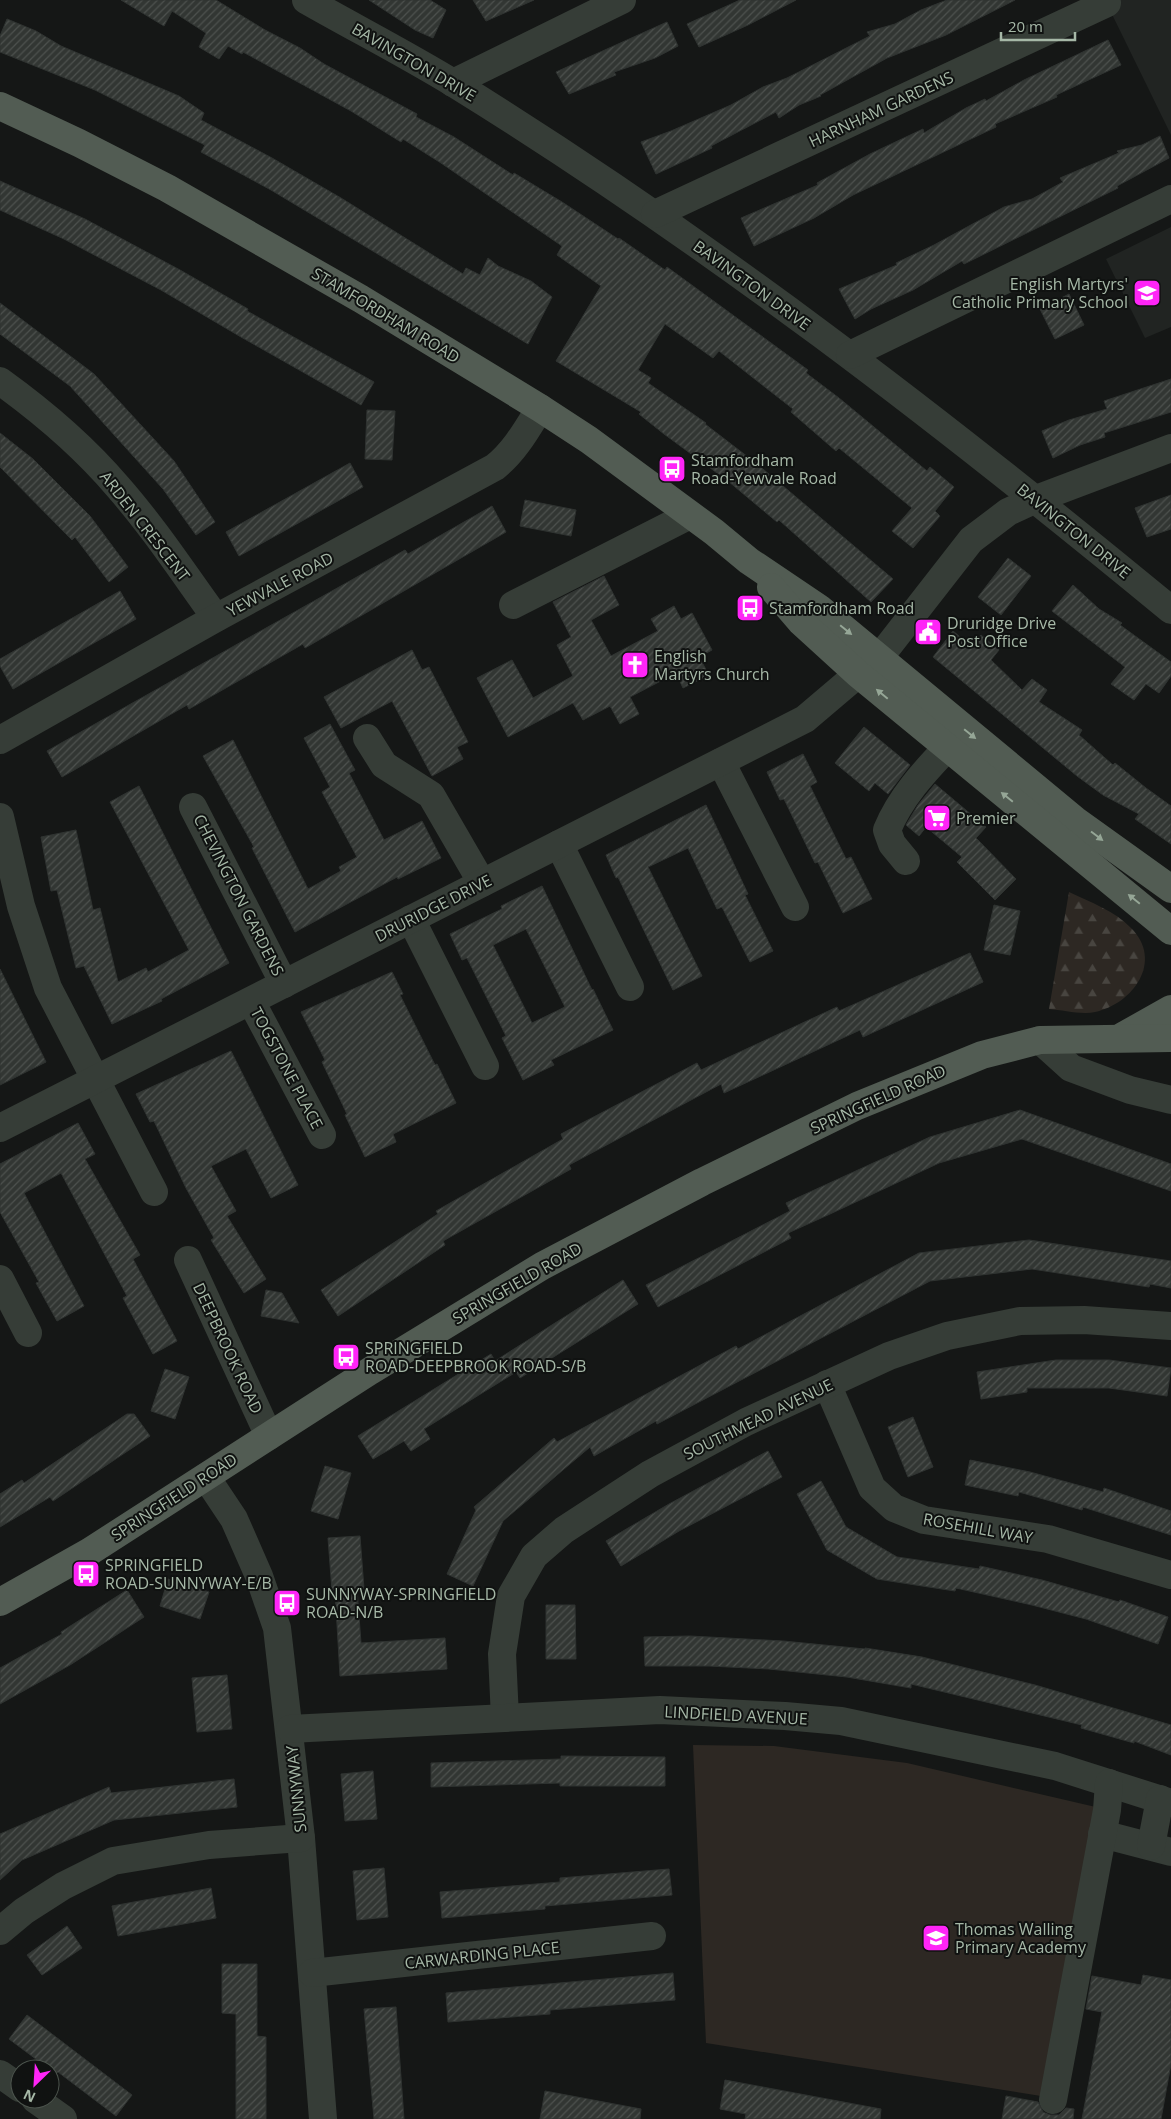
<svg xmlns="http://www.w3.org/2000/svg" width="1171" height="2119" font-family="'Open Sans',sans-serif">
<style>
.built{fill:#212422}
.forest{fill:url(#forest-firs)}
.pitch{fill:#2d2823}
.building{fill:url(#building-hatch);stroke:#2f3331;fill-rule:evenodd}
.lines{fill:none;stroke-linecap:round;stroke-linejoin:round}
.minor{stroke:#363d37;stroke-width:28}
.major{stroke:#525c53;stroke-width:28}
.oneway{fill:#95a696}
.labels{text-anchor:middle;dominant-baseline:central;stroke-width:4;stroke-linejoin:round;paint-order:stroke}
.street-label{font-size:16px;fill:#a6b8a7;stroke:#101211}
.poi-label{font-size:16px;fill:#a6b8a7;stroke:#101211;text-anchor:start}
</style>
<defs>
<pattern id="forest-firs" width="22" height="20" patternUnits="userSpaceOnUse" patternTransform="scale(1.25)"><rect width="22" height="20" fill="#2d2823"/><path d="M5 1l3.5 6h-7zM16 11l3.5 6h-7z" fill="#484540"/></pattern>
<pattern id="building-hatch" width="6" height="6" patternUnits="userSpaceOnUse" patternTransform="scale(1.25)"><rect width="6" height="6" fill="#323633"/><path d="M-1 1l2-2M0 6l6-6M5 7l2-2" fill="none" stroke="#4d514e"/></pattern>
</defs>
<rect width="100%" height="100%" fill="#151716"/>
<g class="built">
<polygon points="1105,0 1171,0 1171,135 1152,96"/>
<polygon points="1171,227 1171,327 1145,338 1106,259"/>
</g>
<path class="forest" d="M1069,892C1090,902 1115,911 1131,928C1164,961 1133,1004 1095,1012C1082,1015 1063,1010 1049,1009Z"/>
<polygon class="pitch" points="693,1745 774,1746 907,1763 1100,1808 1041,2096 706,2043"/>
<g class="building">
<polygon points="121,0 216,0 265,30 300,48 324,64 417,114 416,117 454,137 513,175 514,173 562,202 618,239 619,238 665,270 667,267 808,370 806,373 839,398 927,471 930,467 954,487 935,511 940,516 913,548 892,531 912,508 839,448 836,451 791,412 793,409 719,351 713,358 665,324 638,370 651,378 648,383 706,423 705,424 757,464 893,579 871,602 779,520 777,522 728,481 664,434 639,414 641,412 556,361 601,286 557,255 562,246 441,163 403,139 401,142 351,111 243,52 242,54 228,46 219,59 199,47 206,33 172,11 164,26"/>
<polygon points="369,0 430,0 446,10 433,38 415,30"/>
<polygon points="473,0 534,0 486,21"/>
<polygon points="740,0 796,0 748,25 699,47 687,24"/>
<polygon points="947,0 1015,0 946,35 887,58 820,95 821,96 799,105 779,118 776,112 711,146 712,148 656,174 641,142 671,131 731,105 763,87 787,78 870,36 867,32 895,24 921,10"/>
<polygon points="7,19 36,31 61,46 179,96 204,113 201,120 272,158 341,198 463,274 466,268 480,275 488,258 498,266 531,281 552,297 528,344 271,190 201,152 205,145 95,90 0,52 0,36"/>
<polygon points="667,22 678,46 655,58 614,72 616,75 569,94 556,72"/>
<polygon points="1108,40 1121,65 1056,95 1057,97 995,124 996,127 853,195 814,218 754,246 741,218 818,185 817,183 870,154 923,129 924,133 966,108 985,99 986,101 1024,80"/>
<polygon points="1160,136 1169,158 1117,186 1118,188 964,264 962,261 913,290 871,309 855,319 839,289 897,265 896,263 934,245 1004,207 1032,199 1063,182 1060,178 1119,153 1117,151 1142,145"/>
<polygon points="0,181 85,219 180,270 248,309 247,311 374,382 361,405 241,337 161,290 64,239 0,210"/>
<polygon points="1069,294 1084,325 1055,339 1040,309"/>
<polygon points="0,303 94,374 174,461 215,522 196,535 163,489 70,386 0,334"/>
<polygon points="1171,379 1171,412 1104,433 1105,437 1080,445 1053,458 1042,431 1069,420 1107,409 1104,401"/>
<polygon points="367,410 395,411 392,460 365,459"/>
<polygon points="0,433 33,459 90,516 128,567 109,582 75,537 72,540 0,467"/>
<polygon points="350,463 363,487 239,556 226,532"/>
<polygon points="1171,495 1171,529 1147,537 1135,508"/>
<polygon points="525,500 576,510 571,536 520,526"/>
<polygon points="492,506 506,532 305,648 303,644 189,709 187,705 62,777 47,751 405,550 408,554"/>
<polygon points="1008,558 1031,576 1001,615 978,597"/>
<polygon points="604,576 619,605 591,620 611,656 658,631 651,619 674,606 681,619 692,613 712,650 699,657 709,675 683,688 676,673 630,697 639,714 620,724 610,706 583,720 573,703 508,737 477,678 512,660 533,698 573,676 557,645 571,637 553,602"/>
<polygon points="1073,585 1099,609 1122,623 1120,625 1171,662 1171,676 1159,693 1146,684 1134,700 1111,684 1125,667 1052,611"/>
<polygon points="120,591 136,619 13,689 0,666 0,659"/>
<polygon points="953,631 972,647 981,635 999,650 991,660 1022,690 1032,679 1047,690 1039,702 1082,730 1079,735 1113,765 1115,763 1146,788 1171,806 1171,844 1135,819 1139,814 1103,795 1077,776 933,657"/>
<polygon points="412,650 422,670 429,667 468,742 457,747 463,759 432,776 392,701 341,728 324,697"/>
<polygon points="330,724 355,770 349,773 384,840 422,821 441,858 398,879 397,877 295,932 252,848 254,847 203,756 233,740 308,889 341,871 339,867 357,857 322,792 330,787 304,738"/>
<polygon points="864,727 910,765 888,794 875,783 869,791 835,763"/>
<polygon points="803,754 817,782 810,786 846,859 851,857 872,899 843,913 818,862 815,863 784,799 780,800 767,772"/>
<polygon points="935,784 986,827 976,838 1016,879 995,900 957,862 962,857 926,827 919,836 906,825 918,805"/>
<polygon points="139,786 229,963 161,999 162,1001 112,1024 84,966 76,968 57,890 51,891 41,837 76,830 93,910 100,908 118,982 146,968 148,972 189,950 110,802"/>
<polygon points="706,805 748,894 745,895 773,951 750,962 722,907 717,909 688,848 648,867 702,976 673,990 618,877 616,878 606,855"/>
<path d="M542,886L592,990L593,989L613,1030L551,1060L554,1065L523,1080L502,1038L506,1036L467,958L462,960L450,934L502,909L501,906ZM526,929L565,1007L532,1023L493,945Z"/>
<polygon points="994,905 1020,911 1010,955 984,950"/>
<polygon points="970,953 983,982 863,1037 860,1030 724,1093 721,1084 569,1165 571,1169 443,1241 445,1245 338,1316 321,1290 438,1214 436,1211 563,1139 561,1134 697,1063 701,1070 837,1007 839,1011"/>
<polygon points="0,969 46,1062 0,1085"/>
<polygon points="392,972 403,994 400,995 435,1065 437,1064 456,1103 393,1134 396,1142 365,1157 345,1115 347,1114 322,1062 325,1060 301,1012"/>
<polygon points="231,1051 298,1185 271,1198 246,1149 211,1166 236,1211 227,1216 266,1279 244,1293 211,1240 214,1238 186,1188 154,1121 150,1122 136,1094"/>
<polygon points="1020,1110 1171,1164 1171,1191 1022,1139 939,1163 830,1214 788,1233 791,1238 658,1307 646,1285 790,1211 786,1203 930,1137"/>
<polygon points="78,1123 95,1154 85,1159 140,1255 133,1259 177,1341 153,1354 123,1298 127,1296 61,1173 24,1193 84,1306 57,1321 36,1283 39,1282 0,1212 0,1164"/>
<polygon points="1029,1240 1171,1261 1171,1288 1150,1284 1149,1287 1032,1269 930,1281 657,1424 656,1421 594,1456 590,1447 503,1521 473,1586 447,1574 476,1510 474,1507 554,1438 557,1442 736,1346 738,1349 919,1253"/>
<polygon points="623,1280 638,1304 520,1378 516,1372 424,1429 430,1439 411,1451 404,1441 373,1459 358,1436 491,1354 495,1361"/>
<polygon points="266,1290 282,1293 299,1323 261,1316"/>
<polygon points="1056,1360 1109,1360 1171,1368 1167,1396 1109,1388 1027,1388 1027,1392 981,1399 977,1372"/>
<polygon points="165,1369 189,1377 175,1419 151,1411"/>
<polygon points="127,1414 134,1414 150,1436 53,1501 50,1497 0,1527 0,1494 22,1480 24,1483"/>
<polygon points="913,1417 933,1467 908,1477 888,1427"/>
<polygon points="768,1451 782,1477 679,1531 621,1566 606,1541 669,1504"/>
<polygon points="970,1460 1030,1472 1103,1492 1104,1488 1171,1511 1171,1535 1083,1507 1082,1510 1019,1492 1018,1496 965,1485"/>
<polygon points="325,1466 351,1473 338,1519 311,1511"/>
<polygon points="821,1481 846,1527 897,1557 979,1569 980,1566 1042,1580 1119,1602 1120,1600 1168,1617 1158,1644 1086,1619 1032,1605 956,1588 955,1591 877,1579 827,1550 797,1494"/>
<polygon points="360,1536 364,1589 357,1589 361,1643 445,1638 447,1669 340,1676 335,1590 332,1591 328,1538"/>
<polygon points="168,1579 209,1592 200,1619 160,1606"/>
<polygon points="127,1590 144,1617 70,1665 0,1704 0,1668 62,1634 61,1632"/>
<polygon points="546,1605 575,1605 576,1659 546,1659"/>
<polygon points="690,1636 783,1641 865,1649 865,1648 922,1657 1035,1685 1171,1725 1171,1755 1134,1741 1134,1743 1081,1728 1082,1725 911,1684 911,1688 847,1677 769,1669 709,1666 645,1666 644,1637"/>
<polygon points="227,1675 232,1729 197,1732 192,1678"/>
<polygon points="561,1756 665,1757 665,1786 560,1786 560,1783 431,1787 431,1763 561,1759"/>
<polygon points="373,1771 377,1819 345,1821 341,1774"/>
<polygon points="234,1779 237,1807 114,1820 22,1860 0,1880 0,1834 109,1787 111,1793"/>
<polygon points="384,1868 388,1917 357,1920 353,1871"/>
<polygon points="669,1869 672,1895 545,1906 545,1909 442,1918 440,1892 560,1882 560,1878"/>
<polygon points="211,1888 216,1918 118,1936 112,1906"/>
<polygon points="67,1926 82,1948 42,1975 27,1955"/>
<polygon points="222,1964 257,1964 257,2036 266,2037 266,2119 236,2119 236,2014 222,2013"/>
<polygon points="673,1973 675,2000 550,2010 550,2014 448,2022 446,1993"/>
<polygon points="1143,1975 1171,1980 1171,2064 1161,2119 1082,2119 1102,2012 1086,2009 1092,1976 1141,1985"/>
<polygon points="396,2007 404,2119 374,2119 364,2009"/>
<polygon points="27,2015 132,2095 116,2116 58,2072 56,2074 9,2039"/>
<polygon points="725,2080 881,2109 880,2119 745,2119 746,2114 720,2109"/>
<polygon points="545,2091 641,2109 640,2119 540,2119"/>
<polygon points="1006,2096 1038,2102 1043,2112 1050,2115 1059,2115 1066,2108 1074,2109 1073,2119 1002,2119"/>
</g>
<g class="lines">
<g class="minor">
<path d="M306,0C355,28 406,54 455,84C707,240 942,421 1171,610"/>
<polyline points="453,83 622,0"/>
<polyline points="655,214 1107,3"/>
<polyline points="850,355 1171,199"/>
<path d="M0,381C43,412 84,447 118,487C154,528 184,574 216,618"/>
<polyline points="513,605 690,515"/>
<polyline points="879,658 971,540 1008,512 1036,499 1171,448"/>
<polyline points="367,738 384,765 431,795 482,883"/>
<path d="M0,740L216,618L495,467C515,451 527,429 540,408"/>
<polyline points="721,762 795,907"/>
<polyline points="193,807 284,984"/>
<polyline points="0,817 21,906 48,988 154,1192"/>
<polyline points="559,844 630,987"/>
<path d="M906,861L892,844L887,830C900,798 924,772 947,748"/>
<polyline points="411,919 485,1066"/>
<polyline points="251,1001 322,1135"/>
<polyline points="1040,1040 1071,1068 1130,1090 1171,1100"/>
<polyline points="0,1128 805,719 858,674"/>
<polyline points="188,1260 269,1436"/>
<polyline points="0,1279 28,1333"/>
<polyline points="827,1384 872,1488 894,1508 924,1520 1048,1539 1171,1575"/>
<polyline points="206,1477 234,1519 259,1576 277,1628 301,1838 323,2119"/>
<polyline points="505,1718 502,1654 511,1596 534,1556 564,1530 650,1474 746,1422 889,1356 947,1336 1020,1321 1084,1320 1171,1326"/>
<polyline points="290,1729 660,1710 785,1716 841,1721 1055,1766 1171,1803"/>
<polyline points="1102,1834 1171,1852"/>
<polyline points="1151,1846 1160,1799"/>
<polyline points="0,1931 24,1911 63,1886 113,1861 209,1845 301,1838"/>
<polyline points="312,1973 652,1936"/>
<polyline points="0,2074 20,2088"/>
<polyline points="35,2099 63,2119"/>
<polyline points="1053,2100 1107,1810 1109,1783"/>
</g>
<g class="major">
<polyline points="0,106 79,143 167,188 361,299 540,408 589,440 714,532 749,561 819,608 1075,820 1171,889"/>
<polyline points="771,587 801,622 858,674 1171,931"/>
<polyline points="1123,1036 1171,1009"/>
<polyline points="0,1602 89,1552 370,1371 542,1266 702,1182 857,1106 982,1055 1040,1040 1171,1038"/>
</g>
</g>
<defs><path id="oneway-solid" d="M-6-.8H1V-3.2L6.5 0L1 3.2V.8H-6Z" transform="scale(1.25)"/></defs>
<g class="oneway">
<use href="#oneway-solid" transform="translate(846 630) rotate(39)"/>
<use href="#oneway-solid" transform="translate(882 694) rotate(-140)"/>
<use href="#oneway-solid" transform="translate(970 734) rotate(39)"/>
<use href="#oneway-solid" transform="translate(1007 797) rotate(-141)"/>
<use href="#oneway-solid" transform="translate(1097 836) rotate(37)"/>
<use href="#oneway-solid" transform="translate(1134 899) rotate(-141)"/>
</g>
<defs>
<symbol id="school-square" viewBox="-11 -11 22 22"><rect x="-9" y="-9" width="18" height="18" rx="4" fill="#ff25f7" stroke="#101211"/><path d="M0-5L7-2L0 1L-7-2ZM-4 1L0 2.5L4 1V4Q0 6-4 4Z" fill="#fff"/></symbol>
<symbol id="bus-square" viewBox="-11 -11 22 22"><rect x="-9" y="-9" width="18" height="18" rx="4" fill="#ff25f7" stroke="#101211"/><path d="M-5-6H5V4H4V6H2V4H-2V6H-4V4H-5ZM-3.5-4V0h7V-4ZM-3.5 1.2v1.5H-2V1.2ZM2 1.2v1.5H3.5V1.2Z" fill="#fff"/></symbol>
<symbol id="civic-square" viewBox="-11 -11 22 22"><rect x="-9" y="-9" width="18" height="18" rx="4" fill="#ff25f7" stroke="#101211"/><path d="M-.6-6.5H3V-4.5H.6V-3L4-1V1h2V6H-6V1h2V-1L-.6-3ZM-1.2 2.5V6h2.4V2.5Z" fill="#fff"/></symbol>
<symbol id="church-square" viewBox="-11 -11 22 22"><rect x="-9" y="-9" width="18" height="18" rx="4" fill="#ff25f7" stroke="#101211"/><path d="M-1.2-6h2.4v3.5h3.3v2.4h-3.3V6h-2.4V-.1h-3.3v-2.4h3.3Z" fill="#fff"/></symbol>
<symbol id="supermarket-square" viewBox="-11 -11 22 22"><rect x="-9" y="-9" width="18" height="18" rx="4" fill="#ff25f7" stroke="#101211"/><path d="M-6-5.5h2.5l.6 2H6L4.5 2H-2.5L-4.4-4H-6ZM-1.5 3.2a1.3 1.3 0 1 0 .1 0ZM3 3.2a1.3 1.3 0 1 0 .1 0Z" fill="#fff"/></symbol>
</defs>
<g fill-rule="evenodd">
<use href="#school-square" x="1131" y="277" width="32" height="32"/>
<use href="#bus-square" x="656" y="453" width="32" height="32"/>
<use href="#bus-square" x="734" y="592" width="32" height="32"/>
<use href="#civic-square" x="912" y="616" width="32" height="32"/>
<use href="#church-square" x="619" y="649" width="32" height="32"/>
<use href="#supermarket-square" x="921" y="802" width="32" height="32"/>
<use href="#bus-square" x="330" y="1341" width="32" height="32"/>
<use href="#bus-square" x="70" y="1558" width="32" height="32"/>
<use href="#bus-square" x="271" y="1587" width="32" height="32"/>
<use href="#school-square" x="920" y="1922" width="32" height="32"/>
</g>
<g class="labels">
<g class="street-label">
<text transform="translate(414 62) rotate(30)">BAVINGTON DRIVE</text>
<text transform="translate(881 109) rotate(-25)">HARNHAM GARDENS</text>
<text transform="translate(752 285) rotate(36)">BAVINGTON DRIVE</text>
<text transform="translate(386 315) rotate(31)">STAMFORDHAM ROAD</text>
<text transform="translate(145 526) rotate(52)">ARDEN CRESCENT</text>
<text transform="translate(1074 531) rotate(39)">BAVINGTON DRIVE</text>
<text transform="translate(280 584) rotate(-28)">YEWVALE ROAD</text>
<text transform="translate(239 895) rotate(63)">CHEVINGTON GARDENS</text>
<text transform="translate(433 908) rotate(-27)">DRURIDGE DRIVE</text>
<text transform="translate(287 1068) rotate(62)">TOGSTONE PLACE</text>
<text transform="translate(878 1099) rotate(-24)">SPRINGFIELD ROAD</text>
<text transform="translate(517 1283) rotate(-30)">SPRINGFIELD ROAD</text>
<text transform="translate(228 1348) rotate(65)">DEEPBROOK ROAD</text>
<text transform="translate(758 1419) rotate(-26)">SOUTHMEAD AVENUE</text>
<text transform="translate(174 1497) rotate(-33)">SPRINGFIELD ROAD</text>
<text transform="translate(978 1528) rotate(10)">ROSEHILL WAY</text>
<text transform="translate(736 1715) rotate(3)">LINDFIELD AVENUE</text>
<text transform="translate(296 1789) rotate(-96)">SUNNYWAY</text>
<text transform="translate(482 1955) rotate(-6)">CARWARDING PLACE</text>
</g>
<g class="poi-label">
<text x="1128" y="284" text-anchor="end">English Martyrs'<tspan x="1128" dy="18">Catholic Primary School</tspan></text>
<text x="691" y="460">Stamfordham<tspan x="691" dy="18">Road-Yewvale Road</tspan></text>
<text x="769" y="608">Stamfordham Road</text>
<text x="947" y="623">Druridge Drive<tspan x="947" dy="18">Post Office</tspan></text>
<text x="654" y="656">English<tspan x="654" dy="18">Martyrs Church</tspan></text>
<text x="956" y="818">Premier</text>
<text x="365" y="1348">SPRINGFIELD<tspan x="365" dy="18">ROAD-DEEPBROOK ROAD-S/B</tspan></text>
<text x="105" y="1565">SPRINGFIELD<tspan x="105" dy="18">ROAD-SUNNYWAY-E/B</tspan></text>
<text x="306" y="1594">SUNNYWAY-SPRINGFIELD<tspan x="306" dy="18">ROAD-N/B</tspan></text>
<text x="955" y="1929">Thomas Walling<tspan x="955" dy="18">Primary Academy</tspan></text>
</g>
</g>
<g transform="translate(35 2084) rotate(205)"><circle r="24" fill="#101211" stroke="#4c544d"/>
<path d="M0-4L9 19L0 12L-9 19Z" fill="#ff25f7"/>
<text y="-8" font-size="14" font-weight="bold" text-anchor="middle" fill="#a6b8a7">N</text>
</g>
<path d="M1001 32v8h74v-8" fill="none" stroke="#a6b8a7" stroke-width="2.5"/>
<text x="1008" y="32" font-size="15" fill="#a6b8a7" stroke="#101211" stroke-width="4" paint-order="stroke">20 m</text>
</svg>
